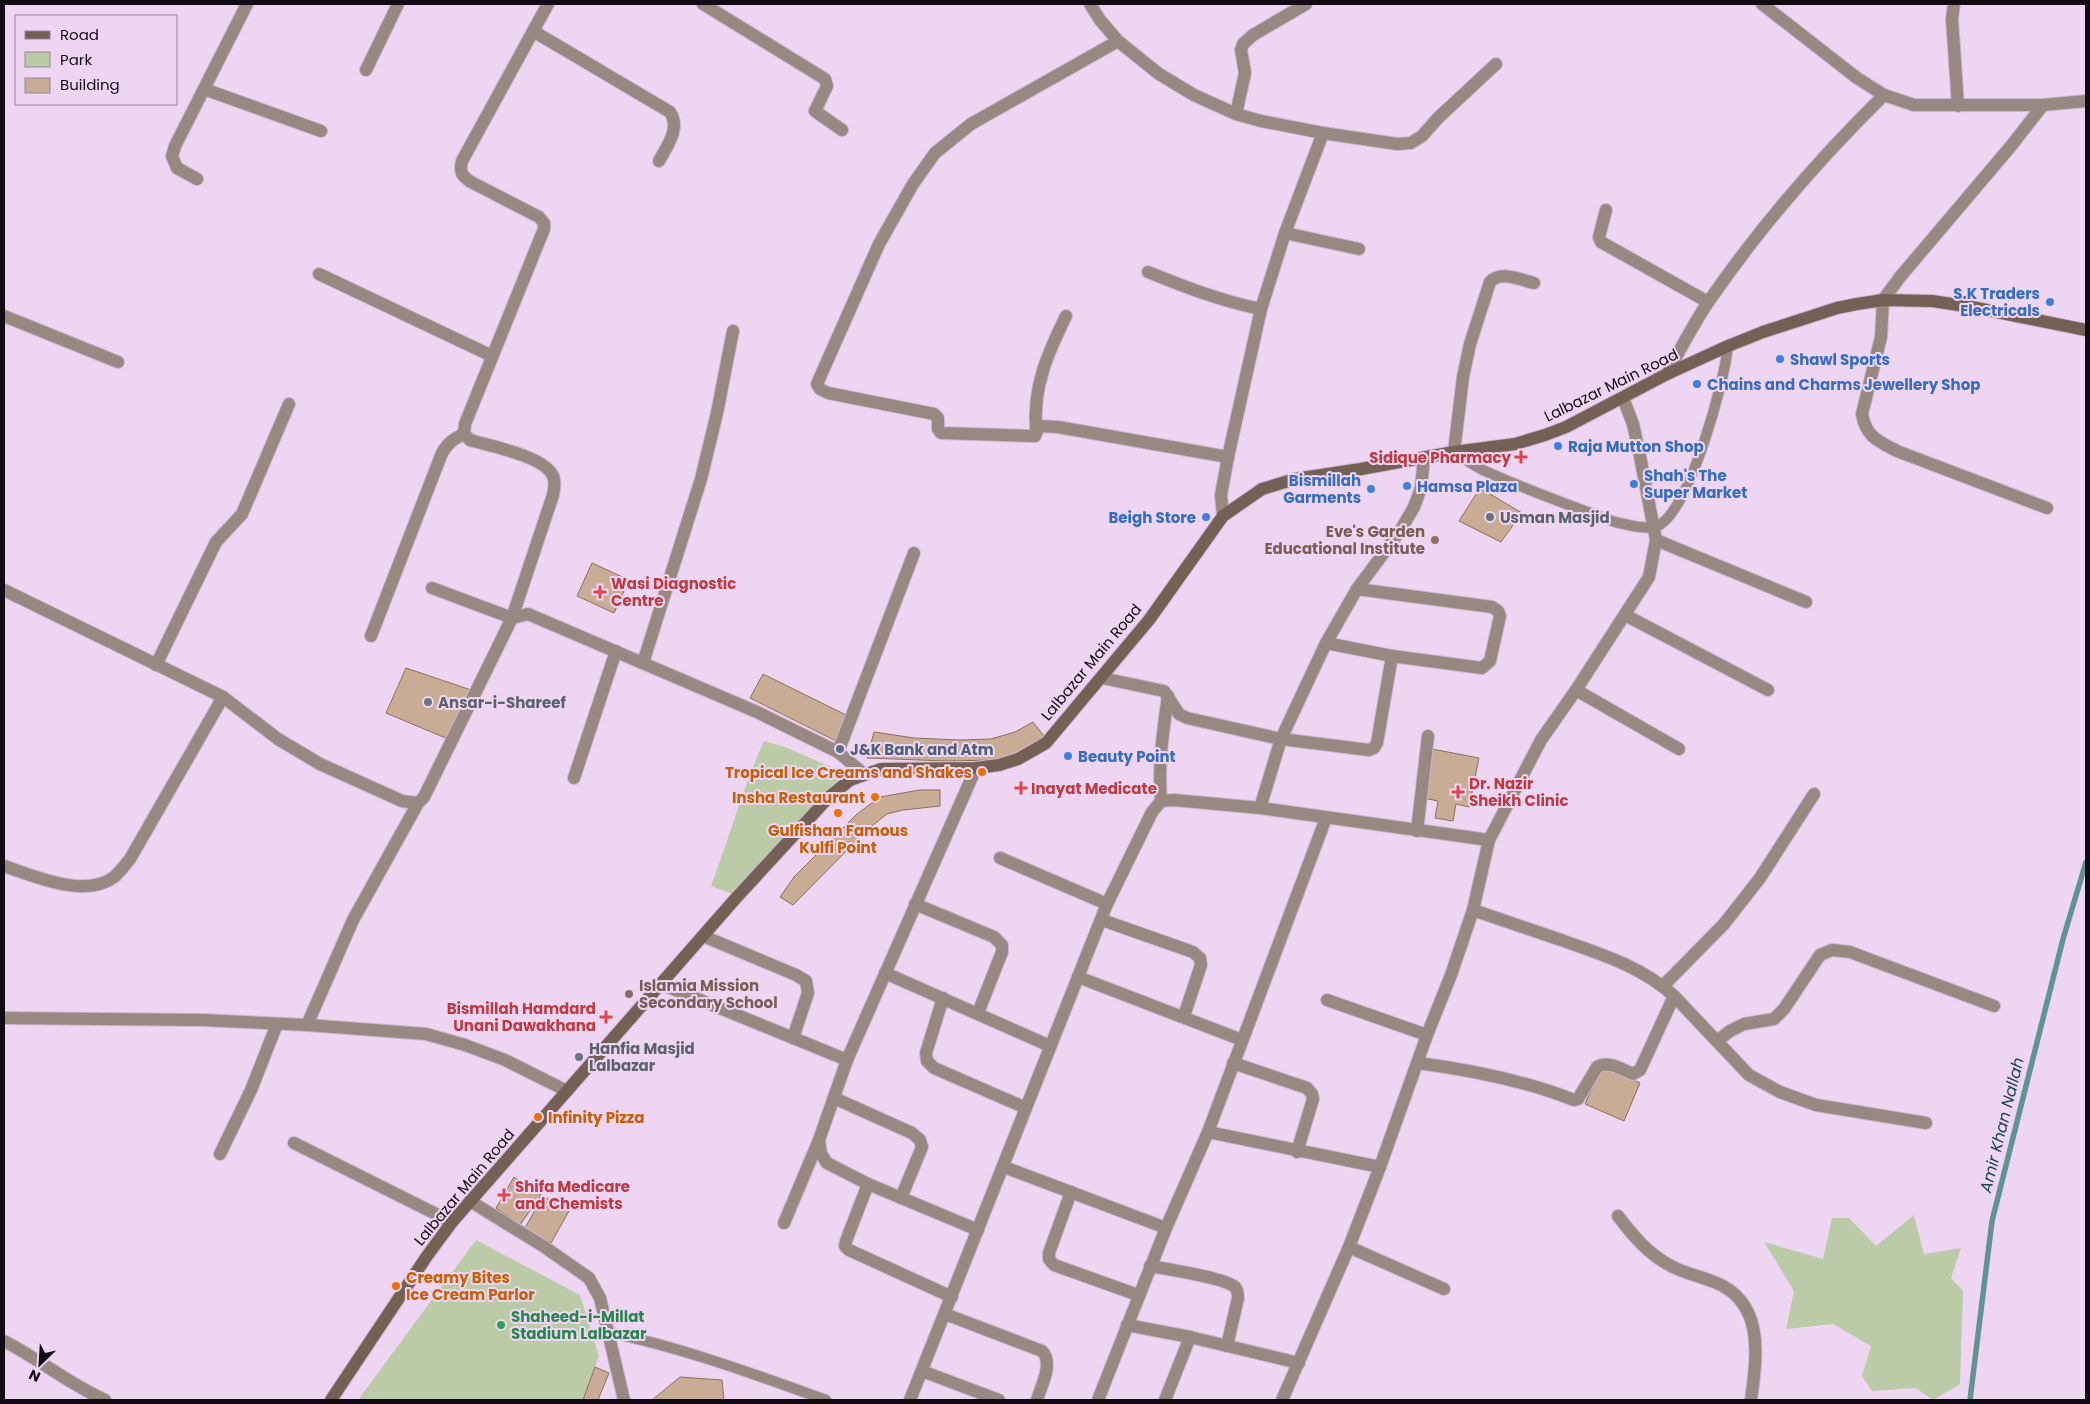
<svg xmlns="http://www.w3.org/2000/svg" width="2090" height="1404" font-family="Poppins,sans-serif">
<style>
.green{fill:#bbcba7}
.lines{fill:none;stroke-linecap:round;stroke-linejoin:round}
.stream{stroke:#609392;stroke-width:5.5}
.building{fill:#c8ac95;stroke:#8a705a}
.lane-casing{stroke:#cbb6cf;stroke-width:12}
.street-casing{stroke:#cbb6cf;stroke-width:14}
.secondary-casing{stroke:#cbb6cf;stroke-width:14}
.lane{stroke:#978981;stroke-width:10}
.street{stroke:#978981;stroke-width:12}
.secondary{stroke:#746055;stroke-width:12}
.shop-dot{fill:#3f7fe0;stroke:#eed6f3;stroke-width:2}
.health-dot{fill:#e0444e;stroke:#eed6f3;stroke-width:2}
.worship-dot{fill:#6b7280;stroke:#eed6f3;stroke-width:2}
.education-dot{fill:#8d6e63;stroke:#eed6f3;stroke-width:2}
.service-dot{fill:#5c6f8a;stroke:#eed6f3;stroke-width:2}
.food-dot{fill:#e8710a;stroke:#eed6f3;stroke-width:2}
.leisure-dot{fill:#2e9e5b;stroke:#eed6f3;stroke-width:2}
.labels{text-anchor:middle;dominant-baseline:central;stroke-width:4;stroke-linejoin:round;paint-order:stroke}
.shop-label{font-size:15px;font-weight:bold;fill:#366cbe;stroke:#eed6f3;text-anchor:start}
.street-label{font-size:15px;fill:#130b14;stroke:#eed6f3}
.health-label{font-size:15px;font-weight:bold;fill:#be3a42;stroke:#eed6f3;text-anchor:start}
.worship-label{font-size:15px;font-weight:bold;fill:#5b616d;stroke:#eed6f3;text-anchor:start}
.education-label{font-size:15px;font-weight:bold;fill:#785e54;stroke:#eed6f3;text-anchor:end}
.service-label{font-size:15px;font-weight:bold;fill:#4e5e75;stroke:#eed6f3;text-anchor:start}
.food-label{font-size:15px;font-weight:bold;fill:#c56008;stroke:#eed6f3;text-anchor:end}
.leisure-label{font-size:15px;font-weight:bold;fill:#27864d;stroke:#eed6f3;text-anchor:start}
.water-label{font-size:16px;font-style:italic;fill:#154545;stroke:#eed6f3}
</style>
<rect width="100%" height="100%" fill="#eed6f3"/>
<g class="green">
<path d="M764,741L785,747L845,773L824,793L732,894L711,886C729,838 743,788 764,741Z"/>
<polygon points="1914,1215 1924,1254 1961,1248 1951,1278 1963,1291 1960,1384 1933,1400 1916,1388 1872,1391 1862,1376 1871,1346 1833,1324 1786,1329 1794,1291 1764,1242 1823,1259 1832,1218 1849,1218 1876,1246"/>
<polygon points="476,1240 580,1295 599,1356 583,1400 358,1400"/>
</g>
<g class="lines">
<polyline class="stream" points="1970,1400 1992,1221 2063,939 2086,862"/>
</g>
<g class="building">
<polygon points="1480,488 1522,513 1501,542 1459,521"/>
<polygon points="592,563 629,580 614,613 577,596"/>
<polygon points="406,668 471,690 448,739 386,713"/>
<polygon points="763,674 846,715 836,741 750,698"/>
<polygon points="1033,722 1044,736 1021,752 999,760 946,761 867,758 874,732 914,738 960,740 991,739 1015,732"/>
<polygon points="1432,749 1479,758 1469,807 1456,804 1453,821 1435,818 1438,801 1423,798"/>
<polygon points="920,790 940,790 940,806 903,810 887,814 867,830 793,905 780,897 794,877 857,814 880,797"/>
<polygon points="1602,1066 1640,1083 1624,1121 1585,1104"/>
<polygon points="514,1177 541,1195 520,1225 496,1208"/>
<polygon points="543,1196 569,1211 551,1243 525,1228"/>
<polygon points="595,1367 609,1373 598,1400 583,1400"/>
<polygon points="680,1377 722,1380 724,1400 652,1400"/>
</g>
<g class="lines">
<defs>
<g id="lane">
<path d="M1454,452C1463,458 1473,465 1483,470C1515,485 1550,498 1585,511C1597,515 1611,522 1624,524C1634,526 1652,531 1661,524C1691,503 1724,384 1728,346"/>
<path d="M607,1332C681,1347 754,1374 826,1400"/>
</g>
<g id="street">
<polyline points="703,4 825,79 827,86 815,111 842,130"/>
<polyline points="1090,4 1100,20 1118,41 1159,74 1194,95 1236,114 1261,121 1323,133 1397,144 1411,143 1422,136 1438,118 1496,64"/>
<polyline points="1762,4 1857,78 1884,95 1914,105 2043,105 2086,101"/>
<polyline points="1954,4 1952,19 1958,106"/>
<path d="M533,31L670,112C681,128 667,146 659,161"/>
<polyline points="1118,41 971,124 935,153 913,184 879,244 817,384 820,389 828,393 934,414 938,418 938,429 941,433 1035,436 1039,426 1058,427 1228,457"/>
<polyline points="366,70 398,4"/>
<polyline points="204,89 321,131"/>
<path d="M2043,105L2011,146L1900,277L1883,300L1881,337L1862,414C1866,437 1878,441 1897,451L2047,508"/>
<polyline points="1236,114 1245,73 1241,50 1243,44 1253,35 1306,4"/>
<polyline points="197,179 177,168 172,156 175,146 247,4"/>
<polyline points="1606,210 1599,237 1601,242 1708,302"/>
<polyline points="1285,233 1359,249"/>
<path d="M1148,272C1185,287 1221,301 1261,309"/>
<polyline points="319,274 492,356"/>
<polyline points="4,316 118,362"/>
<path d="M1667,374C1680,350 1693,324 1709,301C1760,227 1820,158 1884,95"/>
<path d="M1036,428C1033,386 1048,353 1066,316"/>
<path d="M1454,452L1463,377L1470,344L1490,282C1501,270 1520,280 1534,283"/>
<polyline points="1223,516 1221,495 1228,457 1261,309 1285,233 1323,133"/>
<polyline points="1656,540 1806,602"/>
<polyline points="432,588 512,618 528,614 757,712 838,752 864,774"/>
<polyline points="4,590 223,697 278,739 320,764 402,801 418,803"/>
<polyline points="1625,615 1768,690"/>
<path d="M371,636L442,453C448,443 453,439 464,434"/>
<polyline points="1326,643 1392,656 1482,668 1490,661 1500,616 1498,611 1492,607 1357,589"/>
<polyline points="643,663 701,479 717,413 733,331"/>
<polyline points="156,665 216,542 242,514 289,404"/>
<polyline points="1102,678 1164,691 1179,714 1187,718 1281,739 1369,750 1374,748 1377,743 1392,656"/>
<polyline points="1576,690 1679,749"/>
<polyline points="838,752 914,553"/>
<polyline points="976,768 847,1060 819,1140 821,1154 827,1163 868,1184 978,1230"/>
<polyline points="574,778 616,651"/>
<path d="M1161,801C1158,765 1163,731 1168,696"/>
<polyline points="1260,808 1281,739 1326,643 1357,589 1400,531 1414,507 1421,488 1424,458"/>
<polyline points="1417,831 1428,736"/>
<polyline points="1000,858 1107,904"/>
<path d="M4,866C34,876 85,899 114,877C120,872 125,865 130,859L223,697"/>
<polyline points="915,904 994,937 1002,945 1002,952 978,1013"/>
<path d="M1473,910C1503,920 1532,930 1561,940C1601,954 1643,967 1674,996L1749,1075L1780,1092L1816,1105L1926,1123"/>
<polyline points="1102,920 1193,952 1200,958 1201,965 1184,1016"/>
<polyline points="703,936 796,975 806,981 808,993 793,1038"/>
<polyline points="885,973 1050,1046"/>
<polyline points="1078,977 1242,1040"/>
<polyline points="661,984 847,1060"/>
<polyline points="1663,986 1724,924 1760,878 1814,794"/>
<polyline points="943,998 926,1053 927,1061 934,1068 1026,1108"/>
<polyline points="1327,1000 1427,1035"/>
<polyline points="4,1018 202,1020 307,1025 426,1034 465,1045 505,1060 567,1091"/>
<path d="M307,1025L353,920L418,803L424,797L512,618L553,495C554,489 556,482 553,476C544,456 490,446 470,440L464,434L465,424L544,229V223L539,217L471,182C462,176 459,172 462,161L548,4"/>
<polyline points="1717,1041 1730,1031 1744,1024 1774,1019 1784,1009 1820,955 1832,950 1850,952 1994,1006"/>
<polyline points="1233,1063 1307,1088 1312,1094 1313,1099 1297,1152"/>
<path d="M1418,1063C1472,1070 1523,1080 1574,1100L1578,1099L1597,1067C1608,1060 1621,1069 1633,1074L1640,1070L1674,996"/>
<polyline points="834,1098 912,1133 920,1140 922,1147 901,1198"/>
<polyline points="1208,1132 1380,1167"/>
<polyline points="294,1143 452,1222"/>
<polyline points="220,1154 251,1090 277,1024"/>
<polyline points="1004,1167 1166,1228"/>
<polyline points="868,1184 846,1241 845,1246 849,1250 952,1297"/>
<polyline points="1071,1192 1049,1253 1049,1259 1054,1265 1138,1295"/>
<polyline points="470,1201 543,1246 589,1278 600,1298 624,1400"/>
<path d="M1618,1216C1634,1237 1649,1255 1673,1267C1689,1275 1708,1278 1723,1286C1765,1309 1756,1361 1751,1400"/>
<polyline points="784,1223 819,1140"/>
<polyline points="1349,1247 1444,1289"/>
<path d="M1150,1266C1166,1269 1225,1278 1235,1287C1238,1290 1238,1295 1238,1298L1227,1346"/>
<path d="M945,1314L1042,1351C1054,1363 1041,1386 1037,1400"/>
<polyline points="1127,1325 1190,1337 1299,1363"/>
<path d="M4,1341C39,1359 69,1384 105,1400"/>
<polyline points="922,1371 999,1400"/>
<polyline points="910,1400 1107,904 1152,812 1161,801 1174,800 1260,808 1489,840"/>
<polyline points="1098,1400 1166,1228 1208,1132 1326,818"/>
<polyline points="1165,1400 1190,1337"/>
<polyline points="1282,1400 1349,1247 1380,1167 1427,1035 1451,975 1473,910 1489,840 1541,740 1576,690 1649,577 1656,540 1639,451 1633,424 1623,398"/>
</g>
<polyline id="secondary" points="331,1400 427,1256 452,1222 736,898 829,797 850,780 881,769 976,768 999,765 1018,759 1046,743 1149,620 1223,516 1262,489 1295,479 1361,469 1454,452 1515,444 1545,435 1566,427 1667,374 1728,346 1763,332 1837,308 1857,304 1883,300 1932,301 1972,307 2086,330"/>
</defs>
<use href="#lane" class="lane-casing"/>
<use href="#street" class="street-casing"/>
<use href="#secondary" class="secondary-casing"/>
<use href="#lane" class="lane"/>
<use href="#street" class="street"/>
<use href="#secondary" class="secondary"/>
</g>
<g class="shop-dot">
<circle cx="2050" cy="302" r="5"/>
<circle cx="1780" cy="359" r="5"/>
<circle cx="1697" cy="384" r="5"/>
<circle cx="1558" cy="446" r="5"/>
<circle cx="1634" cy="484" r="5"/>
<circle cx="1407" cy="486" r="5"/>
<circle cx="1371" cy="489" r="5"/>
<circle cx="1206" cy="517" r="5"/>
<circle cx="1068" cy="756" r="5"/>
</g>
<g class="health-dot">
<path d="M1518.5 449.5h5v5h5v5h-5v5h-5v-5h-5v-5h5z"/>
<path d="M597.5 584.5h5v5h5v5h-5v5h-5v-5h-5v-5h5z"/>
<path d="M1018.5 780.5h5v5h5v5h-5v5h-5v-5h-5v-5h5z"/>
<path d="M1455.5 784.5h5v5h5v5h-5v5h-5v-5h-5v-5h5z"/>
<path d="M603.5 1009.5h5v5h5v5h-5v5h-5v-5h-5v-5h5z"/>
<path d="M501.5 1187.5h5v5h5v5h-5v5h-5v-5h-5v-5h5z"/>
</g>
<g class="worship-dot">
<circle cx="1490" cy="517" r="5"/>
<circle cx="428" cy="702" r="5"/>
<circle cx="579" cy="1057" r="5"/>
</g>
<g class="education-dot">
<circle cx="1435" cy="540" r="5"/>
<circle cx="629" cy="994" r="5"/>
</g>
<circle class="service-dot" cx="840" cy="749" r="5"/>
<g class="food-dot">
<circle cx="982" cy="772" r="5"/>
<circle cx="875" cy="797" r="5"/>
<circle cx="838" cy="813" r="5"/>
<circle cx="538" cy="1117" r="5"/>
<circle cx="396" cy="1286" r="5"/>
</g>
<circle class="leisure-dot" cx="501" cy="1325" r="5"/>
<g class="labels">
<g class="shop-label">
<text x="2040" y="293" text-anchor="end">S.K Traders<tspan x="2040" dy="17">Electricals</tspan></text>
<text x="1790" y="359">Shawl Sports</text>
<text x="1707" y="384">Chains and Charms Jewellery Shop</text>
<text x="1568" y="446">Raja Mutton Shop</text>
<text x="1644" y="475">Shah's The<tspan x="1644" dy="17">Super Market</tspan></text>
<text x="1361" y="480" text-anchor="end">Bismillah<tspan x="1361" dy="17">Garments</tspan></text>
<text x="1417" y="486">Hamsa Plaza</text>
<text x="1196" y="517" text-anchor="end">Beigh Store</text>
<text x="1078" y="756">Beauty Point</text>
</g>
<g class="street-label">
<text transform="translate(1611 385) rotate(-26)">Lalbazar Main Road</text>
<text transform="translate(1091 662) rotate(-50)">Lalbazar Main Road</text>
<text transform="translate(464 1187) rotate(-50)">Lalbazar Main Road</text>
</g>
<g class="health-label">
<text x="1511" y="457" text-anchor="end">Sidique Pharmacy</text>
<text x="611" y="583">Wasi Diagnostic<tspan x="611" dy="17">Centre</tspan></text>
<text x="1469" y="783">Dr. Nazir<tspan x="1469" dy="17">Sheikh Clinic</tspan></text>
<text x="1031" y="788">Inayat Medicate</text>
<text x="596" y="1008" text-anchor="end">Bismillah Hamdard<tspan x="596" dy="17">Unani Dawakhana</tspan></text>
<text x="515" y="1186">Shifa Medicare<tspan x="515" dy="17">and Chemists</tspan></text>
</g>
<g class="worship-label">
<text x="1500" y="517">Usman Masjid</text>
<text x="438" y="702">Ansar-i-Shareef</text>
<text x="589" y="1048">Hanfia Masjid<tspan x="589" dy="17">Lalbazar</tspan></text>
</g>
<g class="education-label">
<text x="1425" y="531">Eve's Garden<tspan x="1425" dy="17">Educational Institute</tspan></text>
<text x="639" y="985" text-anchor="start">Islamia Mission<tspan x="639" dy="17">Secondary School</tspan></text>
</g>
<g class="service-label">
<text x="850" y="749">J&amp;K Bank and Atm</text>
</g>
<g class="food-label">
<text x="972" y="772">Tropical Ice Creams and Shakes</text>
<text x="865" y="797">Insha Restaurant</text>
<text x="838" y="830" text-anchor="middle">Gulfishan Famous<tspan x="838" dy="17">Kulfi Point</tspan></text>
<text x="548" y="1117" text-anchor="start">Infinity Pizza</text>
<text x="406" y="1277" text-anchor="start">Creamy Bites<tspan x="406" dy="17">Ice Cream Parlor</tspan></text>
</g>
<g class="leisure-label">
<text x="511" y="1316">Shaheed-i-Millat<tspan x="511" dy="17">Stadium Lalbazar</tspan></text>
</g>
<g class="water-label">
<text transform="translate(2002 1125) rotate(-76)">Amir Khan Nallah</text>
</g>
</g>
<rect width="2090" height="1404" fill="none" stroke="#130b14" stroke-width="10"/>
<rect x="15" y="15" width="162" height="90" fill="#eed6f3" stroke="#96859a"/>
<rect x="25" y="31" width="25" height="8" fill="#746055" stroke="#96859a"/>
<text x="60" y="40" font-size="15" fill="#130b14">Road</text>
<rect x="25" y="52" width="25" height="15" fill="#bbcba7" stroke="#96859a"/>
<text x="60" y="65" font-size="15" fill="#130b14">Park</text>
<rect x="25" y="78" width="25" height="15" fill="#c8ac95" stroke="#96859a"/>
<text x="60" y="90" font-size="15" fill="#130b14">Building</text>
<g transform="translate(40 1364) rotate(205)" stroke="#eed6f3" stroke-width="4" paint-order="stroke">
<path d="M0-4L9 19L0 12L-9 19Z" fill="#130b14"/>
<text y="-8" font-size="14" font-weight="bold" text-anchor="middle" fill="#130b14">N</text>
</g>
</svg>
